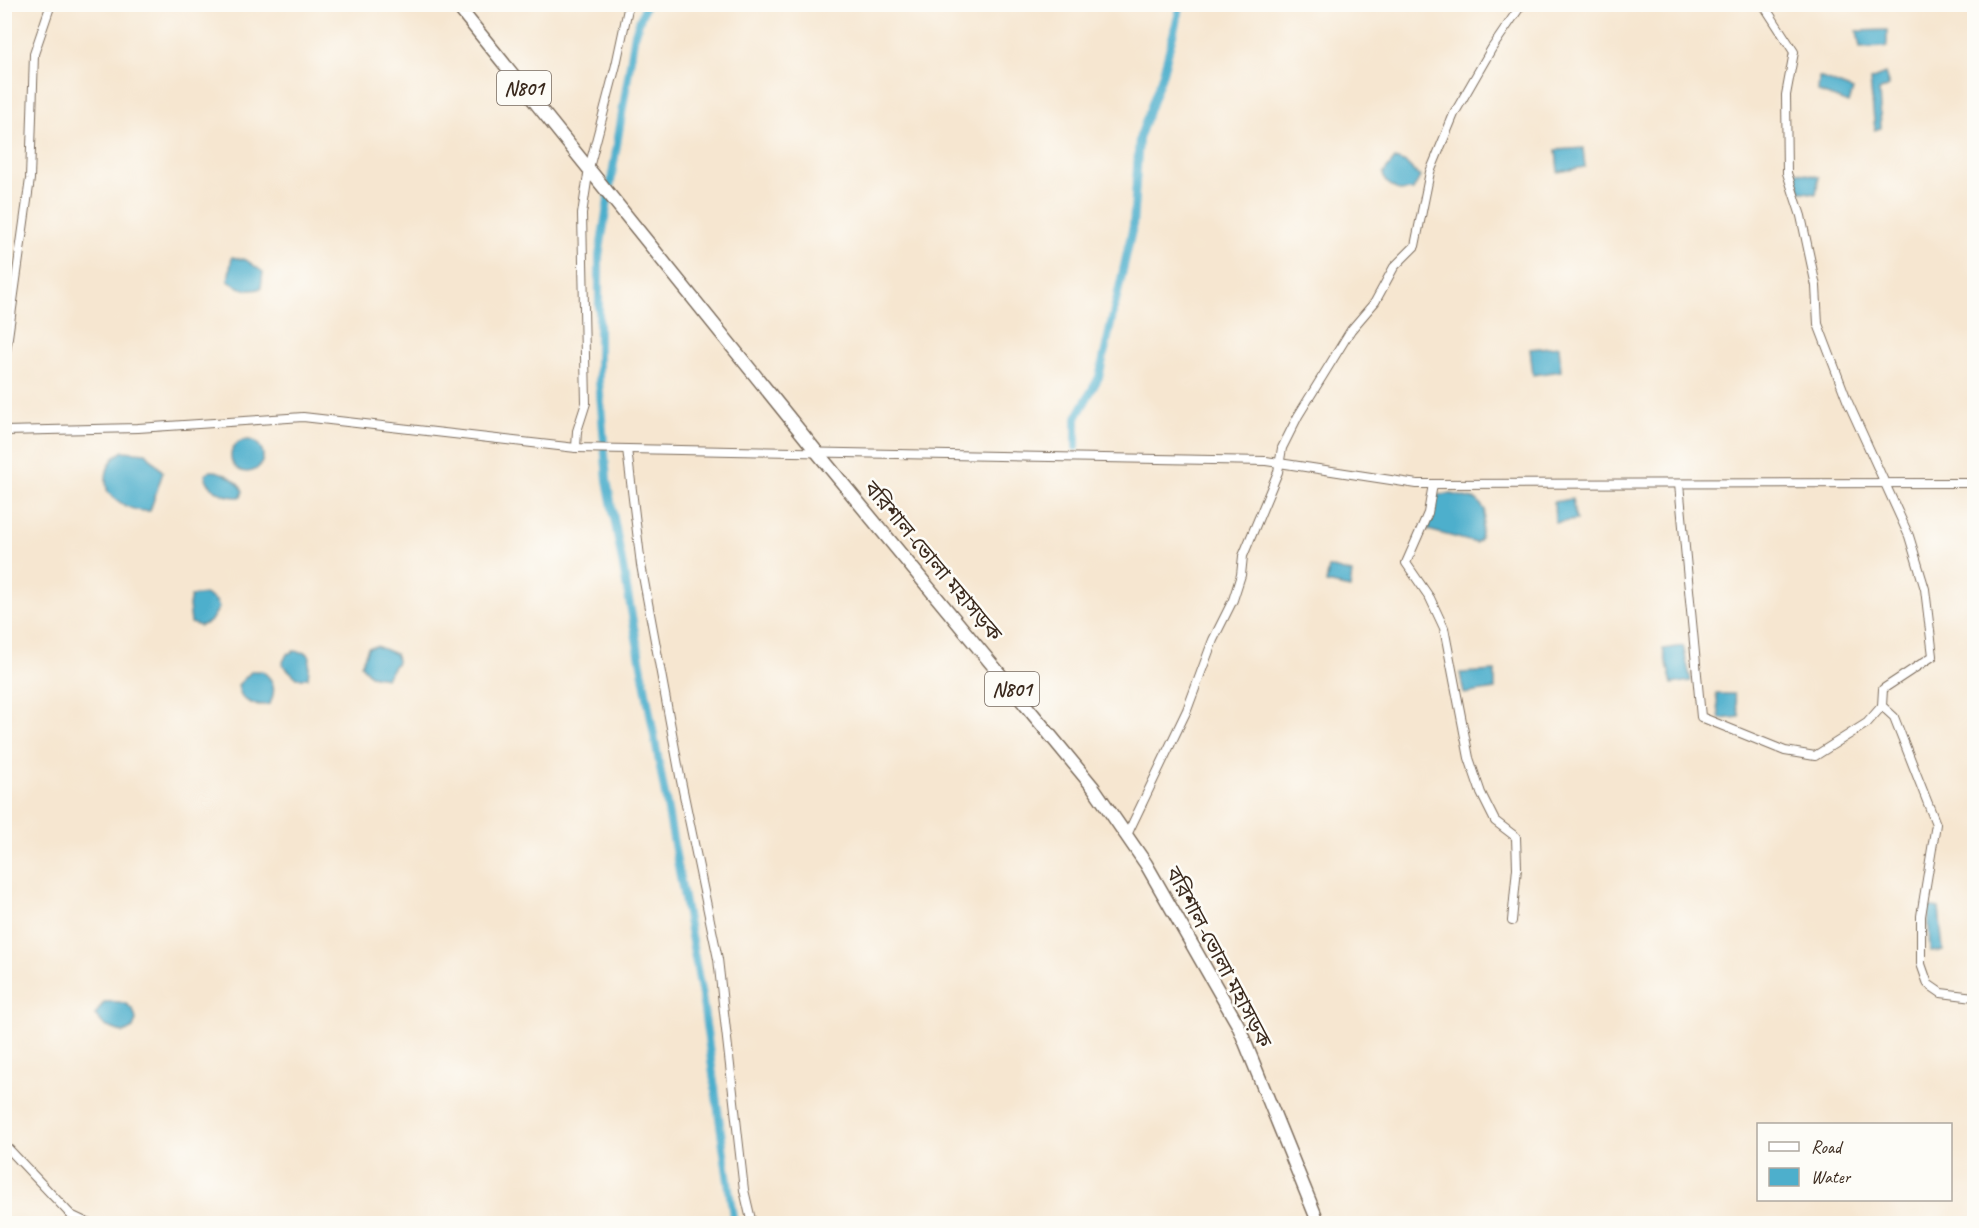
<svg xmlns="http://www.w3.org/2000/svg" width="1979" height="1228" font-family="Caveat,'Noto Sans Bengali',sans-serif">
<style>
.water{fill:#4dafcc;stroke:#446c75;stroke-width:1.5}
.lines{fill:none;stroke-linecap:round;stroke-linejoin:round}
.canal{stroke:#4dafcc;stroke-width:8}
.minor-casing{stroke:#7c6c5c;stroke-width:10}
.highway-casing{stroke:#7c6c5c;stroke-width:15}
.minor{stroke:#fff;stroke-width:8}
.highway{stroke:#fff;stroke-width:12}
.labels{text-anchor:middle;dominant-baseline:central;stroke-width:5;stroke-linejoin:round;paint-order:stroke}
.shield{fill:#fdfcf7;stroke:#75695f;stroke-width:1.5}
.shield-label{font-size:20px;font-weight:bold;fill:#3b2a1e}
.street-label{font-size:21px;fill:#3b2a1e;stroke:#fdfcf7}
</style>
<rect width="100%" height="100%" fill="#fdfcf7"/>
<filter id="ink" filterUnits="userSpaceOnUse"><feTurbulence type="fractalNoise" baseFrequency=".0167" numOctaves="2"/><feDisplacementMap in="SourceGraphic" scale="12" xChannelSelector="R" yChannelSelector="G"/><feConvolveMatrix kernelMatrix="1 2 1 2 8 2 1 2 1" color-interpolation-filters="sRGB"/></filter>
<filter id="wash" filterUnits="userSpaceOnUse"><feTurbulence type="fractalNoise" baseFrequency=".008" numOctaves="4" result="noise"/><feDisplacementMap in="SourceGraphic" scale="24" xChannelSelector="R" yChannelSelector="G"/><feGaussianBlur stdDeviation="1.35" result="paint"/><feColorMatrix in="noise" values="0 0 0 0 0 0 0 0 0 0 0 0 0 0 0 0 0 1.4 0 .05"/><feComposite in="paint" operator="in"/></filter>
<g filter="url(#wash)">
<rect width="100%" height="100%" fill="#f6e6d0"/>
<g class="water">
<polygon points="1887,30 1887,47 1860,48 1857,31"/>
<polygon points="1885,74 1889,86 1879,91 1881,128 1875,130 1870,80"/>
<polygon points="1819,77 1853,90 1849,103 1818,92"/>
<polygon points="1583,148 1585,167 1558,172 1556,150"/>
<polygon points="1395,159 1406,163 1420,177 1413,190 1399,191 1385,181 1383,174"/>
<polygon points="1794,171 1819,177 1816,194 1800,191"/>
<path d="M232,257L246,260L263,272L261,288C249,293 238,288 228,281Z"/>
<polygon points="1559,346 1561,371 1533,375 1530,349"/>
<circle cx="247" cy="456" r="16"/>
<path d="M123,451L146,453L163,472L150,511C132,512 122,505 108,493C103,476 107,460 123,451Z"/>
<path d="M210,471C221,470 238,480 243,491L241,497C226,498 208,490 205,475Z"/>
<polygon points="1452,494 1477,500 1485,510 1480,539 1476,543 1428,530 1437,495"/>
<polygon points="1572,499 1576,520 1555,523 1554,502"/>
<polygon points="1329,567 1352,573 1350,588 1326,583"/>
<polygon points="205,594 216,601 219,608 210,622 200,626 191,623 189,605 191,596"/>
<polygon points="376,646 396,654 397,662 386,678 370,675 361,665 368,648"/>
<polygon points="1683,646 1691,681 1672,684 1663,649"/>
<polygon points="294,651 307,653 310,657 308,678 297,678 282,664 287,654"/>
<path d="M252,671H262C275,680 276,690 270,704C254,707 240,702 238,685Z"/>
<polygon points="1495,671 1495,689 1464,694 1460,673"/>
<polygon points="1716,694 1734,694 1740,717 1720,719"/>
<polygon points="1928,906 1939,908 1943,951 1930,952"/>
<path d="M104,1002C119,1000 134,1002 136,1020L133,1028L124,1033L105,1026L95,1015Z"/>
</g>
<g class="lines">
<g class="canal">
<polyline points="646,4 635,33 599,256 599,381 607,480 702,996 734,1224"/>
<polyline points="1076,447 1076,418 1099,377 1133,226 1139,139 1163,73 1181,4"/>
</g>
</g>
</g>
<g filter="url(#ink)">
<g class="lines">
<defs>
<g id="minor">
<polyline points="1763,4 1794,52 1786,95 1787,173 1801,216 1816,286 1818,324 1847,400 1909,536 1925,589 1933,656 1883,689 1882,706 1894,717 1936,824 1921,916 1921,964 1928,984 1941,993 1974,997"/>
<polyline points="4,366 30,179 34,54 51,4"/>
<polyline points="4,431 138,428 303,417 576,448 1266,461 1417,484 1974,483"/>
<polyline points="576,448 577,431 586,403 582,214 589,168 616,65 629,4"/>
<polyline points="627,449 641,565 680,776 718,959 744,1190 752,1224"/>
<polyline points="1433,484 1428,513 1406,563 1430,598 1444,628 1469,758 1481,793 1495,821 1516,837 1517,868 1512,921"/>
<polyline points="1679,484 1701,717 1785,751 1815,756 1867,723 1882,706"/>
<polyline points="1127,835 1187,710 1213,640 1233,600 1241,575 1243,556 1278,472 1282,448 1298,416 1351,330 1375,302 1394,267 1415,246 1430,172 1454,114 1492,48 1522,4"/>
<polyline points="4,1144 71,1215 90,1224"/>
</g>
<polyline id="highway" points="456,4 816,451 1093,787 1146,864 1238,1025 1319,1224"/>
</defs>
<use href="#minor" class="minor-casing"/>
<use href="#highway" class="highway-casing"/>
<use href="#minor" class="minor"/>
<use href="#highway" class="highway"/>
</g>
</g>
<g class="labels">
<g class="shield">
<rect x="497" y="71" width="54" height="34" rx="4.5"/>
<rect x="985" y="672" width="54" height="34" rx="4.5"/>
</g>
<g class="shield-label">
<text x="524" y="88">N801</text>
<text x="1012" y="689">N801</text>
</g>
<g class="street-label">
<text transform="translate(933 561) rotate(50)">বরিশাল-ভোলা মহাসড়ক</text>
<text transform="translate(1219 957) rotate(62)">বরিশাল-ভোলা মহাসড়ক</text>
</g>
</g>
<rect width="1979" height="1228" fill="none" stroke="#fdfcf7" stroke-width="24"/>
<rect x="1757" y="1123" width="195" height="78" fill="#fdfcf7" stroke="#afa8a0" stroke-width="1.5"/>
<rect x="1769" y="1142" width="30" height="9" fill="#ffffff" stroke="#afa8a0" stroke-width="1.5"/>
<text x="1811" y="1153" font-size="18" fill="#3b2a1e">Road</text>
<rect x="1769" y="1168" width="30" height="18" fill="#4dafcc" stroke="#afa8a0" stroke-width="1.5"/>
<text x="1811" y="1183" font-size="18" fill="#3b2a1e">Water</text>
</svg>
